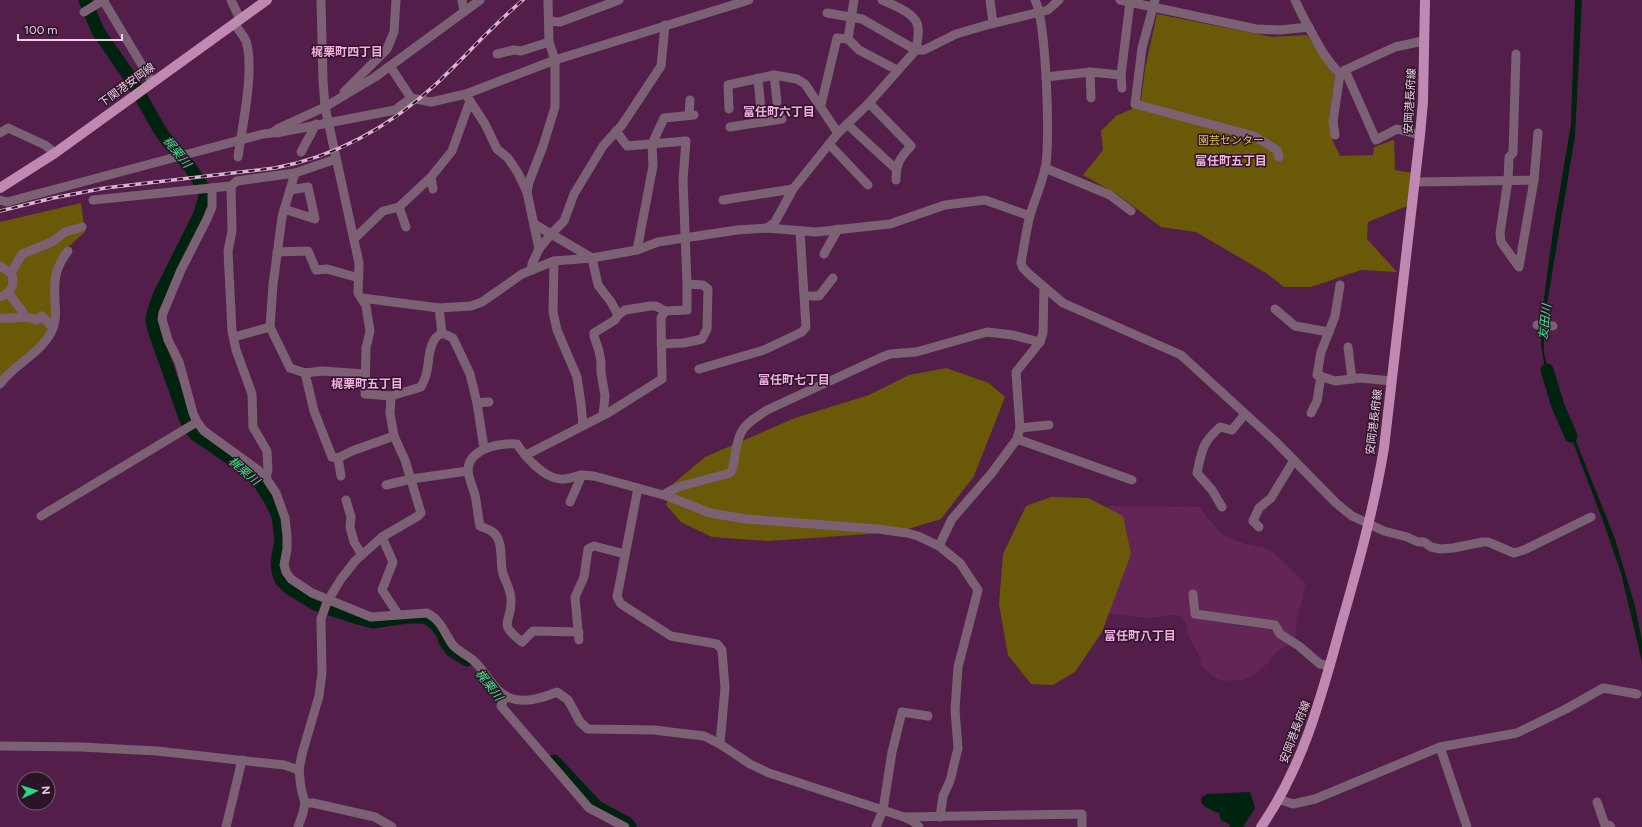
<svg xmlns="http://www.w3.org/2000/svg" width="1642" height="827" font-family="Figtree,'Noto Sans JP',sans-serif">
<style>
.built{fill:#622556}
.green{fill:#6a5908}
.water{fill:#00230f}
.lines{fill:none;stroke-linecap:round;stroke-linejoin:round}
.river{stroke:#00230f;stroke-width:13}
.minor{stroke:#7c6175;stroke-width:9}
.major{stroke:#bf89b1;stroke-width:10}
.rail-casing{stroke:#d9b5d0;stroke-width:3.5}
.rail{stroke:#2c1427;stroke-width:2;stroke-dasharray:6;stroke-linecap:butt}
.labels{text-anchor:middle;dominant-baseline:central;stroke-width:3;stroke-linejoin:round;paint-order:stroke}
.street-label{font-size:11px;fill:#efcde6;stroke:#2c1427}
.park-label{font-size:11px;fill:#dfc349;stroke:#2c1427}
.neighbourhood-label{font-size:12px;font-weight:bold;fill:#f1aee0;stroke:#2c1427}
.water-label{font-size:12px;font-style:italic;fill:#40e18e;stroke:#2c1427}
</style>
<rect width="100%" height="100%" fill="#541e4a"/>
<polygon class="built" points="1106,506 1199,507 1218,530 1227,537 1245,544 1265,548 1275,554 1287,565 1306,584 1297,619 1295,644 1285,646 1277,652 1268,663 1255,674 1243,680 1222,681 1214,677 1202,666 1200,657 1188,635 1185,622 1180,616 1173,615 1148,618 1095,612"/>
<g class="green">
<polygon points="1157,14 1272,37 1307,35 1335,76 1329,117 1332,139 1340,156 1373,155 1374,147 1394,140 1395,170 1412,173 1407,206 1368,222 1367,239 1397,272 1361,270 1311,287 1284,287 1266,273 1196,232 1161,227 1117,194 1083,175 1103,150 1101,131 1116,116 1132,109 1141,100 1145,69"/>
<polygon points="81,203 85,232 68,247 60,258 54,319 44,339 0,381 0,222"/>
<polygon points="946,368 989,383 1005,397 974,476 941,519 898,532 768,541 712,537 681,522 666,505 674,483 705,457 795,418 869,395 909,375"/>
<polygon points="1051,497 1088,498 1123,516 1131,554 1102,632 1075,672 1053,685 1031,684 1008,655 999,604 1003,554 1026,506"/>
</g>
<g class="water">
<polygon points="1575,0 1582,0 1575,136 1544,322 1544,353 1549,373 1615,539 1635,606 1642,641 1642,662 1621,573 1603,521 1545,369 1541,345 1541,321 1553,231 1571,124"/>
<polygon points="1250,792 1255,808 1243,827 1230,827 1229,824 1221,820 1219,813 1212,811 1211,809 1207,808 1202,804 1201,798 1207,794"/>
</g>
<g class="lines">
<g class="river">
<polyline points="85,0 98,31 131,79 159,129 168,142 177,151 190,167 204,189 205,197 200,214 159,296 154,310 152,319 154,330 186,420 191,429 196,435 243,467 257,479 271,501 278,516 281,540 277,561 278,571 281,580 289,588 315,604 361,619 373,622 407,617 426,617 435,624 442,632 445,641 451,650 467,660"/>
<polyline points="1547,370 1558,406 1571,436"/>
<polyline points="554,761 597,807 627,823 630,827"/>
</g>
<g class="minor">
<polyline points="103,0 152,82"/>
<polyline points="231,0 240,19"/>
<path d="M321,0L323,80L325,107L359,263L358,293L366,306L370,331L366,348L365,394L391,396L421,387C423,383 425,379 426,375C430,362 427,340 442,333"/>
<polyline points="462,0 464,12"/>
<polyline points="854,0 848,39 859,50 897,70"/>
<polyline points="990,0 993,23"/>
<path d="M1035,0C1046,21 1051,144 1045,169C1041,185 1035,200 1030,215C1026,231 1024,247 1021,263L1023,268L1030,275L1063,303L1181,355L1275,441L1336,503L1352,516L1384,531L1407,537L1418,542H1424L1431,547L1440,549L1453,548L1483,542H1488L1514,553L1524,550L1591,517"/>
<polyline points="1120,0 1256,29 1280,30 1309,27"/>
<polyline points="1155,0 1142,48 1135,104 1254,136 1277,150 1279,157"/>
<path d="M1295,0C1299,9 1303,17 1308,26C1318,44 1325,59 1340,74L1333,121L1335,135"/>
<polyline points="84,12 104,0"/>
<path d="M827,13L862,19L916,50C917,43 919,35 918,28C918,14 893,5 882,0"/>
<polyline points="549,21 560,22 619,0"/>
<path d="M234,23C238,29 243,35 246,41C255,70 242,126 238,157"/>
<polyline points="497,54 514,50 521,51 549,42"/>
<polyline points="1516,54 1513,153 1509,157 1508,180 1500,233 1501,242 1519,267 1534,180 1538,133"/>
<polyline points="390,66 411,98"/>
<polyline points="1345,70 1395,47 1423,41"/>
<polyline points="1090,72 1091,98"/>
<polyline points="1340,74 1345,70 1376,140 1397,129 1420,135"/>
<polyline points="774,75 777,102"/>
<polyline points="1046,77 1090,72 1121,75"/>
<polyline points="758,78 762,122"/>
<polyline points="1122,88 1121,75 1130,2"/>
<polyline points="344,92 387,49 394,32 396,0"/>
<polyline points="468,98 485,124 497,149 508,158 518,173 527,192 539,249"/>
<path d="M869,103L911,146C900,158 896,163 896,180"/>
<polyline points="821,105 837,38 848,39"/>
<polyline points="729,109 728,85 774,75 797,79 805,84 838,133"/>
<polyline points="689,115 690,100"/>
<polyline points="847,124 896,169"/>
<polyline points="730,127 782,119"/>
<polyline points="616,131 627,146 686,141 683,180 687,284 687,310 665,311"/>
<polyline points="0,133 8,128 45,145 55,153"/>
<polyline points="276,133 395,110 411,98 431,102 466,94 555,60 749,0"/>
<polyline points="829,144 868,185"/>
<polyline points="301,152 316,124"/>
<polyline points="1045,168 1110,195 1131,211"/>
<polyline points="295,173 282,217 273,285 270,327 290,368 305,373 322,371 365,374"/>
<polyline points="431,177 433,189"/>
<polyline points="1415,182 1534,180"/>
<polyline points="231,186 232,231 228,251 232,331 236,350 252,394 253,427 267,451 268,470 266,478"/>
<path d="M212,188V207L207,219L181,270L163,313L162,319L168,340L179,362L193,413L197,422L204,431L258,470L266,478L276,493L285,518L287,536V549L284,565L286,572L291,579L312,593L371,617L427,613C441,620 444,632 452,644C458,652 469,655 476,663C484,671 489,681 497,689C514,707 538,700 557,692L568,700L580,722L588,729L654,730L704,736L720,744L750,764L769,773L904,817L914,822L919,827"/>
<polyline points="527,192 529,182 543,146 555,107 555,60 549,42 548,0"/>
<polyline points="0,200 7,202 263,134 272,133 279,128 325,107 375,77 480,0"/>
<polyline points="93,200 231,186 237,181 295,173 336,159"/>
<polyline points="723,200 793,189"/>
<polyline points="399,207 406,227"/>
<polyline points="284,209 315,219 308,187 290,190"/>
<polyline points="534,224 592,258 598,285 611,302 618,315"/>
<polyline points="767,228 775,222 793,189 838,133 869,103 916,50 924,50 956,34 987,25 1048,10 1059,0"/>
<polyline points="354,239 383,211 399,207 431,177 452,151 470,101"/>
<polyline points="637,250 653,166 652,144 664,118 694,115"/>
<polyline points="277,252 308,251 316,270 327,269 359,278"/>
<polyline points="824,254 838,229"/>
<polyline points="554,261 553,312 557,330 577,377 581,404 583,425"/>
<path d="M0,266L11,273C16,284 11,293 0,297"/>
<polyline points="531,270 532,264 539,249 551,234 564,221 574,194 603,146 622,125 661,66 665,25"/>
<polyline points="11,273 22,254 52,242 65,232 82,227"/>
<polyline points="1340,285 1335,316 1321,352 1317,375 1335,381 1360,378 1392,381"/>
<polyline points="8,293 23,312 25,316"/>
<polyline points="805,296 819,296 833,278"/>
<polyline points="362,298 439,308 471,306 482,302 522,274 554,261 592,258 637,250 658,242 737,230 767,228 816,232 890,224 945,205 985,200 1030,216"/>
<polyline points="439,308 442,333"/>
<polyline points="1275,309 1295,326 1329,332"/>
<path d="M0,318C15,320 22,314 37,320L42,316L53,328"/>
<polyline points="1537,325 1553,326"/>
<polyline points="442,333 453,338 470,374 477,403 484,448"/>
<polyline points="234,337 270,327"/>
<polyline points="661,344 684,343 702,339 707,329 708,289 703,285 687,284"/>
<polyline points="1348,347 1352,379"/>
<polyline points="699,369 764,350 802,332 806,327 800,231"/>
<polyline points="305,373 314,411 332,457 338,458 352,451 394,436"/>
<path d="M0,384C15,363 44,352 53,328C56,320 56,311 55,303C54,281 54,269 68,251"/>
<polyline points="477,403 489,402"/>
<polyline points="1311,413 1317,401 1321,376"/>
<polyline points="1020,428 1049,425"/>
<polyline points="1017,439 1132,480"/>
<polyline points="526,455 608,413 662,379 661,318 665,311 656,306 651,306 625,310 618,315 615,320 594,333 594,336 599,351 601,362 601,372 605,396 603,415"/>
<polyline points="338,458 341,476"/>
<polyline points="386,485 411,479 468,471"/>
<polyline points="638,488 617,597 621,604 671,636 717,644 722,650 725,688 720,744"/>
<path d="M667,496L666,493L678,487L730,473C734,468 734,462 735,455C739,428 744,425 767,410L882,357L890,354L916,352L987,332L1013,335L1040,342"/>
<polyline points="346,500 351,517 350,527 354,542 362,555"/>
<polyline points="570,502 582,475"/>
<path d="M1222,507L1212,490L1197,473C1202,450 1202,443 1220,427L1232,430L1245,414"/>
<polyline points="41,516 197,422"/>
<polyline points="1259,527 1253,521 1259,508 1271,498 1294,460"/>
<polyline points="382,537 393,562 382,590 396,611 397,614"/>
<polyline points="939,546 952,519 991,474 1017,439 1020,428 1016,372 1040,342 1043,333 1044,287"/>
<polyline points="1193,594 1195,614 1275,625 1280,634 1299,646 1320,664 1330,666"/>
<path d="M579,632L533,631L522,642C496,622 512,624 511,600C511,590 506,583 503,574C499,561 505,539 491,531C488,529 484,528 480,526C478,516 477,505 475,495C473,488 469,479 468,471C468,448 500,443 517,444C525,457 544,478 560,479C567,480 575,476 581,475C585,475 590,476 594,476L667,496L710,513L746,519L878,529L907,533L918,536L939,546L960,563L978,590L958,667L955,710L958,748L950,781L943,796L940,817"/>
<polyline points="579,640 575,597 584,577 588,549 594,546 625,554"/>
<polyline points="505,696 501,706 589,808 625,827"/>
<polyline points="0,746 81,747 157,751 284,765 299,770"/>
<polyline points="1440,747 1467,827"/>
<polyline points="1278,799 1293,804 1315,799 1440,747 1517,733 1566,709 1603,688 1637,694"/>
<polyline points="1597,802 1605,825 1609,825 1611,827"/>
<polyline points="305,803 313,803 375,817 392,827"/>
<polyline points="906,817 1082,814 1082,827"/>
<polyline points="226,827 242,760"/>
<polyline points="298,827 303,813 305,803 301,788 299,770 302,754 319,696 322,673 321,619 327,602 341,579 355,561 382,537 418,516 421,513 405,460 394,436 390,413 391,396"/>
<polyline points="876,827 883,810 892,752 902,712 928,716"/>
</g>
<g class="major">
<polyline points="0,188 55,153 267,0"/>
<path d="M1261,827C1304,765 1321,697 1341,625C1358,566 1374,508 1384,448L1420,135L1423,102L1425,0"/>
</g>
<defs>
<path id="rail" d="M0,211L53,198L105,188L275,168C338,156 389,127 435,85C465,57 492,26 523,0"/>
</defs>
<use href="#rail" class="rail-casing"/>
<use href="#rail" class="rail"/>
</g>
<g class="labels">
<g class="street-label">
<text transform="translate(127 85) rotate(-36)">下関港安岡線</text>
<text transform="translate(1410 101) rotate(-87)">安岡港長府線</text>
<text transform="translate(1374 422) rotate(-83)">安岡港長府線</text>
<text transform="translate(1295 732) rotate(-69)">安岡港長府線</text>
</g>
<g class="park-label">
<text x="1231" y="140">園芸センター</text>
</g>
<g class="neighbourhood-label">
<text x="347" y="52">梶栗町四丁目</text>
<text x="779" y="112">富任町六丁目</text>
<text x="1231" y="161">富任町五丁目</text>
<text x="794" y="380">富任町七丁目</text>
<text x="367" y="384">梶栗町五丁目</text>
<text x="1140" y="636">富任町八丁目</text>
</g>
<g class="water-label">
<text transform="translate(177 152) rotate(51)">梶栗川</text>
<text transform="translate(1545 322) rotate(-84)">友田川</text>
<text transform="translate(244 471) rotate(41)">梶栗川</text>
<text transform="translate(489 685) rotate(52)">梶栗川</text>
</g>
</g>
<g transform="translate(36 791) rotate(86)"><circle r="19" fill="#2c1427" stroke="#7a5e73"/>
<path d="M0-3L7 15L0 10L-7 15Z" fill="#2ad884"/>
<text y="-6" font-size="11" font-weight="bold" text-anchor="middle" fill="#efcde6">N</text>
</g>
<path d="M18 34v6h104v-6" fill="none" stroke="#efcde6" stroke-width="2"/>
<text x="24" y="34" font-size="12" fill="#efcde6" stroke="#2c1427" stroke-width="3" paint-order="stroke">100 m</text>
</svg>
